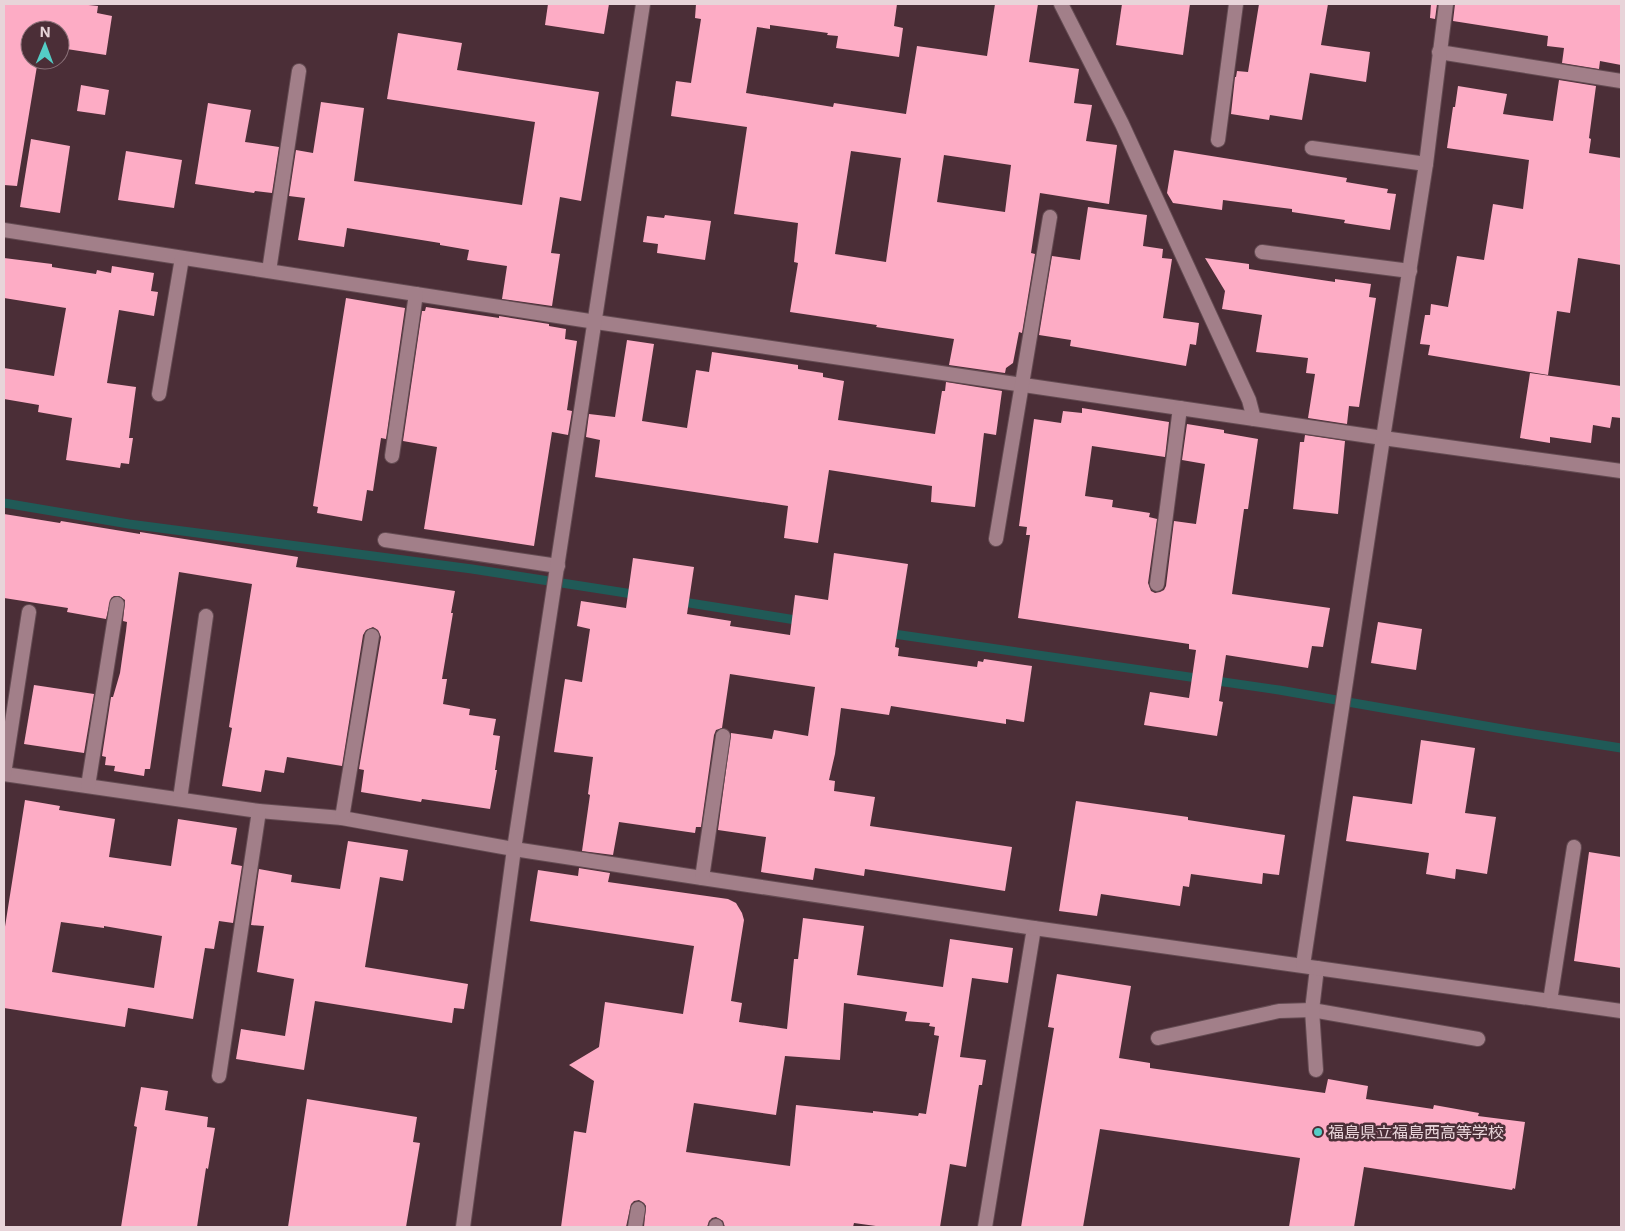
<svg xmlns="http://www.w3.org/2000/svg" width="1625" height="1231" font-family="Inter,'Noto Sans JP',sans-serif">
<style>
.lines{fill:none;stroke-linecap:round;stroke-linejoin:round}
.stream{stroke:#205a57;stroke-width:9}
.building{fill:#fdacc5;fill-rule:evenodd}
.service-casing{stroke:#644b52;stroke-width:16}
.minor-casing{stroke:#644b52;stroke-width:16}
.service{stroke:#a27f89;stroke-width:14}
.minor{stroke:#a27f89;stroke-width:14}
.poi-dot{fill:#54cdc6;stroke:#4b2e37;stroke-width:2}
.labels{text-anchor:middle;dominant-baseline:central;stroke-width:5;stroke-linejoin:round;paint-order:stroke}
.poi-label{font-size:16px;fill:#e8d4d9;stroke:#4b2e37;text-anchor:start}
</style>
<rect width="100%" height="100%" fill="#4b2e37"/>
<g class="lines">
<g class="stream">
<polyline points="4,503 129,524 472,569 639,595"/>
<polyline points="677,601 802,621"/>
<polyline points="887,633 1279,690 1514,731 1621,748"/>
</g>
</g>
<g class="building">
<polygon points="4,4 79,4 98,6 97,13 112,16 106,55 60,48 60,30 30,30 30,60 38,60 17,186 4,185"/>
<polygon points="548,4 609,4 604,34 545,25"/>
<path d="M696,4H897L894,26L903,28L899,57L836,48L838,36L827,35L828,33L770,25V29L757,27L746,93L833,107L834,103L906,114L917,46L987,56L995,4H1038L1029,62L1079,69L1074,103L1092,105L1086,141L1117,145L1109,204L1040,193L1031,253L1035,254L1022,333L1019,332L1013,363L1006,368L1005,373L949,365L954,339L876,327L877,325L790,312L798,263L794,262L798,223L734,214L747,127L671,116L676,81L691,83L701,19L695,18ZM851,151L901,158L886,262L835,254ZM944,155L1011,165L1005,212L937,202Z"/>
<polygon points="1122,4 1190,4 1183,55 1116,45"/>
<polygon points="1259,4 1328,4 1321,45 1370,52 1366,82 1310,73 1302,120 1270,115 1269,120 1231,114 1235,77 1236,77 1237,71 1248,72"/>
<polygon points="1431,4 1437,4 1435,19 1430,18"/>
<polygon points="1455,4 1621,4 1621,65 1600,61 1599,69 1562,63 1564,48 1547,46 1548,36 1453,21"/>
<polygon points="398,33 462,43 457,70 599,92 581,201 560,197 551,253 560,254 552,306 502,299 507,266 467,260 469,250 440,245 440,243 347,228 344,247 298,240 305,198 289,196 296,150 313,153 321,102 364,108 354,181 522,205 535,122 387,99"/>
<polygon points="1559,80 1596,86 1589,138 1591,139 1589,153 1621,158 1621,265 1578,258 1570,313 1557,311 1548,375 1428,355 1430,345 1420,344 1425,315 1430,315 1431,304 1448,307 1457,256 1484,260 1493,204 1523,209 1529,160 1447,148 1453,107 1455,107 1458,86 1507,94 1503,114 1553,121"/>
<polygon points="81,85 109,90 105,115 77,111"/>
<polygon points="208,103 251,110 245,142 279,147 272,193 255,191 254,193 195,184"/>
<polygon points="31,139 70,146 60,213 20,207"/>
<polygon points="1174,150 1347,178 1346,182 1388,189 1387,193 1396,194 1390,230 1344,223 1345,220 1292,212 1292,209 1223,200 1222,210 1173,203 1167,193"/>
<polygon points="126,151 182,160 174,208 118,200"/>
<polygon points="1088,207 1147,215 1143,246 1163,249 1162,258 1172,259 1163,318 1199,323 1196,345 1190,344 1186,366 1070,346 1071,340 1039,335 1052,256 1080,260"/>
<polygon points="665,215 711,221 705,260 657,253 658,244 643,242 647,216 664,218"/>
<polygon points="4,258 52,264 52,267 96,274 97,270 111,273 112,266 154,273 151,291 158,292 154,316 119,310 107,383 136,387 129,438 133,438 129,464 121,463 120,468 66,460 72,418 38,412 39,405 4,399 4,368 54,376 66,308 4,298"/>
<polygon points="1205,258 1249,264 1249,269 1335,282 1335,279 1371,284 1369,297 1376,298 1359,407 1349,406 1347,424 1308,418 1315,374 1306,373 1308,358 1256,352 1262,315 1222,309 1225,291"/>
<polygon points="346,298 405,308 386,439 381,438 373,491 367,490 362,521 317,513 318,507 313,506"/>
<polygon points="426,307 499,318 499,316 549,324 549,326 566,329 565,339 577,341 567,410 572,411 568,435 552,432 534,546 424,529 437,447 403,441 422,311 425,311"/>
<polygon points="627,340 654,344 642,421 687,428 696,370 709,372 712,352 798,365 798,369 823,373 823,377 844,381 838,420 935,434 942,391 945,391 946,382 1002,391 996,435 984,433 975,507 931,502 932,486 829,470 818,543 784,538 788,506 595,477 600,440 586,437 589,414 615,417"/>
<polygon points="1530,373 1621,386 1621,418 1612,417 1610,428 1593,425 1591,443 1550,437 1550,443 1520,438"/>
<polygon points="1082,408 1169,422 1165,457 1092,446 1085,496 1113,500 1112,507 1150,513 1149,517 1157,519 1148,583 1151,591 1155,593 1160,592 1164,590 1166,586 1174,521 1196,524 1205,464 1182,460 1187,424 1224,430 1224,433 1258,439 1248,509 1244,509 1232,594 1330,608 1323,647 1312,646 1308,668 1226,655 1219,701 1223,702 1217,736 1144,725 1150,692 1189,698 1196,650 1189,649 1189,644 1018,618 1030,535 1026,535 1027,527 1019,526 1034,419 1061,423 1063,411 1082,413"/>
<polygon points="1305,435 1345,441 1338,514 1293,509 1300,442 1304,442"/>
<polygon points="4,514 60,523 61,521 140,534 140,532 298,557 296,567 455,591 451,613 453,613 442,679 447,679 443,704 470,709 469,715 496,719 493,735 500,736 495,770 497,770 490,809 422,799 421,802 361,792 364,770 359,769 381,637 378,630 373,627 366,630 363,635 342,766 287,757 284,773 265,770 261,792 222,786 232,728 229,727 252,584 179,572 150,769 145,769 144,776 114,771 115,766 105,765 106,757 102,756 111,697 113,697 120,673 126,631 127,622 123,621 125,600 119,596 114,596 111,598 106,619 67,612 68,608 4,598"/>
<polygon points="834,553 908,564 895,647 899,648 898,656 977,667 978,661 983,662 984,659 1032,666 1024,722 1006,719 1006,724 891,706 889,715 841,708 835,754 829,780 835,781 834,791 875,797 870,826 1012,847 1005,891 865,869 864,876 815,868 813,880 761,872 766,837 718,830 731,733 772,739 774,730 808,736 815,687 730,674 722,728 716,730 714,735 701,827 696,827 695,833 619,822 613,855 582,851 590,795 588,794 593,757 554,752 565,679 582,682 590,629 577,626 581,601 626,608 633,558 694,567 687,614 731,621 730,626 790,635 795,595 828,600"/>
<polygon points="1378,622 1422,629 1416,670 1371,663"/>
<polygon points="34,685 94,694 84,753 24,744"/>
<polygon points="1421,740 1475,748 1465,813 1496,817 1487,874 1456,869 1455,879 1426,874 1429,853 1346,841 1353,796 1412,804"/>
<path d="M25,800L60,806L59,810L115,819L109,857L171,866L178,819L237,828L231,864L242,866L233,923L219,921L214,949L205,948L193,1019L128,1008L125,1027L4,1008V933ZM61,922L104,928V926L162,936L154,988L52,972Z"/>
<polygon points="1076,801 1188,817 1188,820 1285,835 1279,875 1263,873 1262,884 1191,874 1189,887 1183,886 1180,906 1101,894 1097,916 1059,911"/>
<polygon points="348,841 408,850 403,881 380,877 365,967 468,984 464,1009 454,1008 452,1023 315,1001 304,1070 236,1059 241,1029 285,1036 294,979 257,972 264,926 251,925 259,869 292,875 291,882 340,889"/>
<polygon points="1589,852 1621,857 1621,968 1574,961"/>
<path d="M579,868L610,873L608,882L728,899L736,903L742,913L744,920L731,1001L742,1003L739,1022L787,1029L794,959H798L803,918L864,926L857,975L943,987L950,939L1013,948L1008,983L972,978L960,1057L986,1060L982,1085H979L966,1167L950,1164L940,1227H883L854,1223L853,1227H725L723,1221L716,1217L712,1218L709,1221L707,1227H644L646,1206L644,1203L639,1200L634,1201L631,1204L626,1227H561L574,1131L586,1133L594,1081L569,1065L599,1047L605,1002L683,1014L694,946L530,921L538,870L578,876ZM844,1003L907,1012L905,1021L930,1023L929,1026L935,1027L934,1035L939,1036L926,1114L919,1113L918,1116L873,1111V1113L796,1105L790,1166L686,1152L694,1103L776,1115L785,1056L840,1060Z"/>
<polygon points="1057,974 1131,986 1119,1058 1150,1063 1150,1068 1325,1093 1328,1079 1368,1086 1366,1099 1433,1109 1434,1105 1479,1113 1478,1116 1525,1122 1515,1189 1513,1188 1512,1190 1364,1167 1354,1227 1289,1227 1300,1158 1100,1129 1083,1227 1021,1227 1054,1028 1048,1027"/>
<polygon points="141,1087 168,1091 165,1110 208,1117 207,1127 215,1128 208,1169 206,1168 197,1227 121,1227 137,1127 134,1126"/>
<polygon points="307,1099 417,1117 413,1142 420,1143 406,1227 288,1227"/>
</g>
<g class="lines">
<defs>
<g id="service">
<polyline points="1158,1038 1279,1011 1312,1010 1478,1039"/>
<polyline points="1316,1070 1312,1010 1317,968"/>
</g>
<g id="minor">
<polyline points="1061,4 1122,124 1249,400 1254,419"/>
<polyline points="1439,52 1621,81"/>
<polyline points="1218,140 1236,4"/>
<polyline points="1312,148 1426,164"/>
<polyline points="4,230 596,322 1383,438 1621,471"/>
<polyline points="1262,252 1410,271"/>
<polyline points="269,271 299,71"/>
<polyline points="159,394 182,258"/>
<polyline points="392,456 416,294"/>
<polyline points="996,539 1050,217"/>
<polyline points="385,540 558,566"/>
<polyline points="1157,584 1180,408"/>
<polyline points="4,774 259,811 342,818 514,849 702,878 1034,928 985,1227"/>
<polyline points="4,774 29,612"/>
<polyline points="88,786 117,604"/>
<polyline points="180,799 206,616"/>
<polyline points="342,818 372,636"/>
<polyline points="702,878 723,736"/>
<polyline points="1034,928 1621,1011"/>
<polyline points="1303,965 1383,438 1426,164 1446,4"/>
<polyline points="1550,1001 1574,847"/>
<polyline points="219,1076 259,811"/>
<polyline points="463,1227 514,849 643,4"/>
<polyline points="635,1227 638,1209"/>
<polyline points="716,1227 716,1226"/>
</g>
</defs>
<use href="#service" class="service-casing"/>
<use href="#minor" class="minor-casing"/>
<use href="#service" class="service"/>
<use href="#minor" class="minor"/>
</g>
<circle class="poi-dot" cx="1318" cy="1132" r="5"/>
<g class="labels">
<g class="poi-label">
<text x="1328" y="1132">福島県立福島西高等学校</text>
</g>
</g>
<rect width="1625" height="1231" fill="none" stroke="#e8d4d9" stroke-width="10"/>
<g transform="translate(45 45) rotate(1)"><circle r="24" fill="#4b2e37" stroke="#8a7078"/>
<path d="M0-4L9 19L0 12L-9 19Z" fill="#54cdc6"/>
<text y="-8" font-size="14" font-weight="bold" text-anchor="middle" fill="#e8d4d9">N</text>
</g>
</svg>
